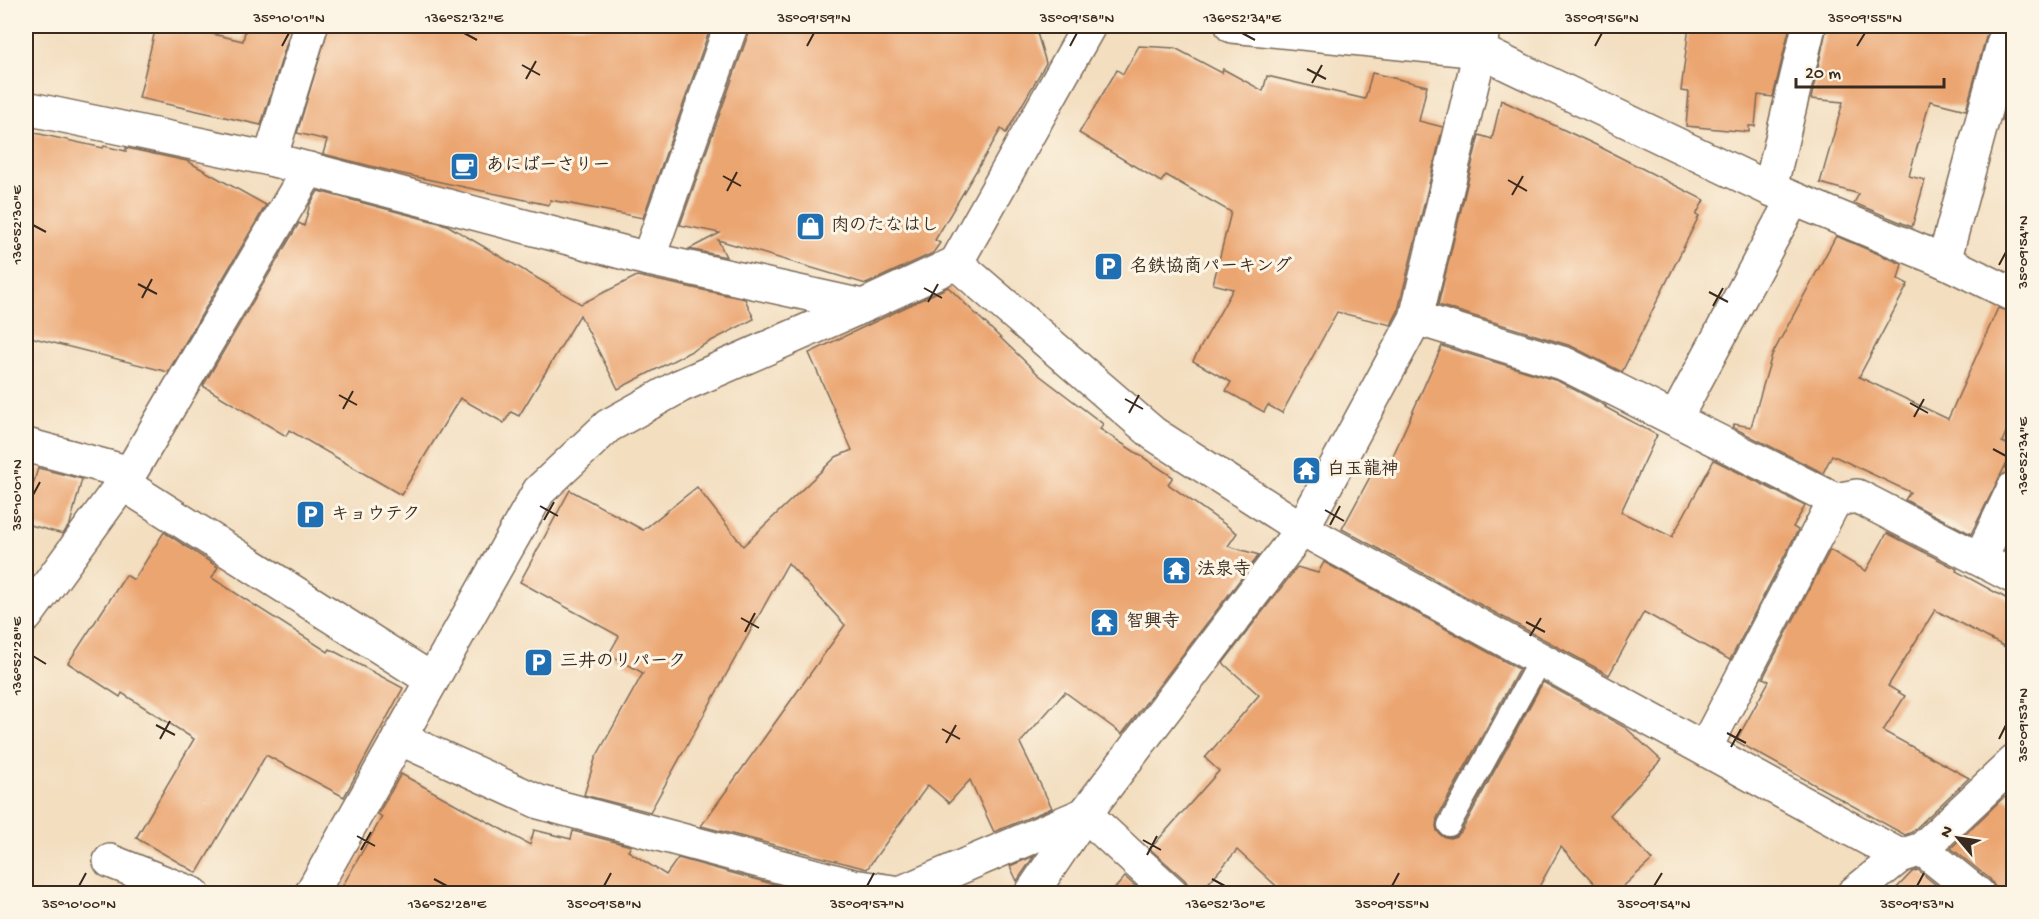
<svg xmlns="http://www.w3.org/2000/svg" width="2039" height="919" font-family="'Gochi Hand','Klee One',sans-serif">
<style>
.building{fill:#eba571}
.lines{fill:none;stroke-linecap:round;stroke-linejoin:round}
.lane-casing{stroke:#7b6957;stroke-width:26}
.street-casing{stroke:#7b6957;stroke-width:36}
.lane{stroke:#fff;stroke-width:22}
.street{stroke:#fff;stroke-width:33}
.ticks{fill:none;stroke:#3b2a1e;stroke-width:2}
.labels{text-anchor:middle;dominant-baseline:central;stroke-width:6;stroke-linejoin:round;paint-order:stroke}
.poi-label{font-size:18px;font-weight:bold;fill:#3b2a1e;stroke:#fcf5e5;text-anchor:start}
.neatline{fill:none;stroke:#3b2a1e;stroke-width:2}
.ticks-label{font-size:15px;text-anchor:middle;fill:#3b2a1e}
</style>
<rect width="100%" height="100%" fill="#fcf5e5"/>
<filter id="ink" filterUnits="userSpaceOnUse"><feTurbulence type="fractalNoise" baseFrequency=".0167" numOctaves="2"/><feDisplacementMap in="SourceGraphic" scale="12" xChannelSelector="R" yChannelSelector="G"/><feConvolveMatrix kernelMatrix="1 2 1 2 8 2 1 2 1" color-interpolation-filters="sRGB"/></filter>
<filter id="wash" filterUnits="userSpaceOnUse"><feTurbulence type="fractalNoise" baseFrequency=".008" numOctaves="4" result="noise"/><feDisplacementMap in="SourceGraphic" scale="24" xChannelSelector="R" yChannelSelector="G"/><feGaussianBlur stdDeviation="1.35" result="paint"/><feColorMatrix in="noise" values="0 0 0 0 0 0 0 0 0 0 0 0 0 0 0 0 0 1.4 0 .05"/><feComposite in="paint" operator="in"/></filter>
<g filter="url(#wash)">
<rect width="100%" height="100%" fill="#f3dec0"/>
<g id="blocks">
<g class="building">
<polygon points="156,26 179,26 243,41 246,26 292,26 261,125 139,98"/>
<polygon points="329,26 711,26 643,218 550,200 549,205 398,173 323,154 327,140 297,133"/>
<polygon points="749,26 1035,26 1046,63 1006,133 1001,129 935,240 940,243 933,253 866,284 718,240 726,257 689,249 720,233 680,225 749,32"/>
<polygon points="1689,26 1790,26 1773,97 1758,95 1755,126 1749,126 1749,132 1686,126 1689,92 1681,91"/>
<polygon points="1827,26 1989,26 1966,110 1930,101 1909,176 1925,180 1912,227 1854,203 1859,194 1820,183 1843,102 1811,99"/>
<polygon points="1139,46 1175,48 1222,73 1223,69 1263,91 1267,76 1365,99 1372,73 1427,86 1419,121 1443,127 1398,311 1391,325 1337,312 1282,413 1268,405 1264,412 1226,391 1231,382 1193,361 1233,289 1213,284 1231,212 1166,175 1161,182 1079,133 1117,70 1123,74"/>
<polygon points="2013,77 2013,123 2002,120"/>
<polygon points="1501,100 1596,145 1704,200 1696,215 1699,216 1622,372 1571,346 1438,305 1479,135 1492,139"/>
<polygon points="26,131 103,148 104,146 126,151 126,148 187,161 266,205 168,372 26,336"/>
<polygon points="318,191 447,225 581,304 637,276 745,299 754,319 618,389 580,315 519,416 511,412 504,423 460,398 401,495 289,430 286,436 203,386 299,223 304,226 310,204"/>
<polygon points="1836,236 1902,264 1898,279 1908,284 1859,377 1948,419 1998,308 2013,313 2013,415 2002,442 2013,447 2013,450 1971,534 1905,500 1910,492 1832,455 1823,473 1732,427 1734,424 1751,427 1772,355"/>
<polygon points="948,287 1039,375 1103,424 1100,429 1173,477 1168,484 1237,533 1228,546 1259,555 1122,734 1065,692 1020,743 1052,808 994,832 970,780 949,803 928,785 867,869 701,826 845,625 788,563 650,812 584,795 595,759 643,673 609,654 619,636 520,582 570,490 643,530 697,487 743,546 836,457 852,450 809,353"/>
<polygon points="1442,346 1558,381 1606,406 1605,407 1657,435 1621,512 1672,537 1714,460 1805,506 1793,527 1798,530 1730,660 1644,612 1609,675 1342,529 1378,462 1388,467"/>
<polygon points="38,468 82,479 70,524 63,534 26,524 26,483 33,485"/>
<polygon points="164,532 218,567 212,578 328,652 330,649 403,688 344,797 266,755 197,873 136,838 194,739 122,693 120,697 68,663 126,575 134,580"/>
<polygon points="1887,533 1957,569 1956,571 2013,602 2013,651 1935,610 1888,686 1905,696 1883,731 1969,778 1912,832 1905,835 1736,741 1769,681 1763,678 1830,550 1866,571"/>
<polygon points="1324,562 1519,669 1437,818 1436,826 1437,831 1442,836 1450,838 1456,836 1461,832 1543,682 1626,728 1661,760 1610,815 1652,860 1615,894 1604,894 1561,847 1535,894 1285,894 1237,850 1199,894 1190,894 1190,888 1185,880 1150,849 1219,771 1205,758 1259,695 1223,663 1297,567 1318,573"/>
<polygon points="401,774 530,845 534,830 571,839 573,831 631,846 628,851 666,875 678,858 808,894 338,894 382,817 378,814"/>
<polygon points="2004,797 2013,803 2013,894 1996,894 1995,887 1990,879 1951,848"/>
<polygon points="1034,856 1017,881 1010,866"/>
<polygon points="1918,870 1947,894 1891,894 1912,872"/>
<polygon points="1125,877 1144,894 1110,894"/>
</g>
</g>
</g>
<g filter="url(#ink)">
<use href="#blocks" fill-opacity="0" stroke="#7b6957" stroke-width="1.5"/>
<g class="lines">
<defs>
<polyline id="lane" points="1449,825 1541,658"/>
<g id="street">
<polyline points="1232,26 1480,51 1770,189 1944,261 2014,295"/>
<polyline points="26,108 270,159 648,259 863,306"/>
<polyline points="270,159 311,26"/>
<polyline points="1770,189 1809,26"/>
<polyline points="648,259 731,26"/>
<polyline points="1944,261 2008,26"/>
<polyline points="956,263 1154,434 1302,529 1900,856"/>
<polyline points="1416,318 1565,364 1835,500 1857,496 2014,577"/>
<polyline points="1675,419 1793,199"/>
<polyline points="26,445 130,473"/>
<polyline points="122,483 432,680"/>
<polyline points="1980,559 2014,488"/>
<polyline points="26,616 130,473 309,169"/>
<polyline points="399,738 539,802 853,886 900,893 1085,814 1172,894"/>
<polyline points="1705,748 1835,500"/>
<polyline points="1922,849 1978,894"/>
<polyline points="110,861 193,894"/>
<polyline points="311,894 539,491 608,426 680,386 863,306 956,263 1089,26"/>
<polyline points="1031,894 1085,814 1302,529 1416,318 1480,51 1483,26"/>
<polyline points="1853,894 1900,856 1922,849 2014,762"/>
</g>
</defs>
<use href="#lane" class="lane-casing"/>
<use href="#street" class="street-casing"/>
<use href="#lane" class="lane"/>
<use href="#street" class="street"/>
</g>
</g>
<path class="ticks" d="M464,33L477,40M1242,33L1255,40M282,46L289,33M807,46L814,33M1070,46L1077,33M1595,46L1602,33M1857,46L1865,33M522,65L540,75M1307,69L1326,79M526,79L536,61M1312,83L1322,65M723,176L741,186M1508,180L1527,191M727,191L737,172M1512,195L1523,176M33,225L46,232M1999,265L2006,252M138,284L157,294M924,288L942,298M1709,292L1728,302M142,298L152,279M928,302L938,284M1713,306L1723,288M339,395L357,405M1125,399L1143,409M1910,403L1928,413M343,409L353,391M1129,413L1139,395M1914,417L1924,399M1993,449L2006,456M33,495L40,482M540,506L558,516M1325,510L1344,521M544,520L554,502M1330,525L1340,506M741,618L759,628M1526,622L1545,632M745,632L755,613M1530,636L1541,618M33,656L46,664M156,725L175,735M942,729L960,739M1727,733L1746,743M160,739L170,721M1999,739L2006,725M946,743L956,725M1731,747L1741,729M357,836L375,846M1143,840L1161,850M361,850L371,832M1147,855L1157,836M434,879L447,886M1212,879L1225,886M79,886L86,873M604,886L611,873M867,886L874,873M1392,886L1399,873M1654,886L1662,873M1917,886L1924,873"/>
<defs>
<symbol id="cafe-square" viewBox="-11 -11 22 22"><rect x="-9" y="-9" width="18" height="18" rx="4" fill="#1f6fb2" stroke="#fcf5e5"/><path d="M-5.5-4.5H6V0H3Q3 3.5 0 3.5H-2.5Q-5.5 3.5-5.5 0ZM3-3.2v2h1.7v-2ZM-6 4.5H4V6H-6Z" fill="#fff"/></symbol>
<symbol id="shop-square" viewBox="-11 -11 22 22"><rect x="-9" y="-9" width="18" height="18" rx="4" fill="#1f6fb2" stroke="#fcf5e5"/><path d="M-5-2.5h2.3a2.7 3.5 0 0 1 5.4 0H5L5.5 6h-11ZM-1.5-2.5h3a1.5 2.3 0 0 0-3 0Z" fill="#fff"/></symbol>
<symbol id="parking-square" viewBox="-11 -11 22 22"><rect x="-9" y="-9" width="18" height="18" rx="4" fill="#1f6fb2" stroke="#fcf5e5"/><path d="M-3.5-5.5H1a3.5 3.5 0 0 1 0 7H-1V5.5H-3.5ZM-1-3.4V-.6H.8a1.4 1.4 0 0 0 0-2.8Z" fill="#fff"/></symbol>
<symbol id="temple-square" viewBox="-11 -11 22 22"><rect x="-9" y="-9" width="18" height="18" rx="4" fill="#1f6fb2" stroke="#fcf5e5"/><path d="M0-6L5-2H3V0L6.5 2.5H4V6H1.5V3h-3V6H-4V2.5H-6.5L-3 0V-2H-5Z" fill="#fff"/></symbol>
</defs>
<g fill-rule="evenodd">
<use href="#cafe-square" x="448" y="150" width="33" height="33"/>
<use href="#shop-square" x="794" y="210" width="33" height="33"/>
<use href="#parking-square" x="1092" y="250" width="33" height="33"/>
<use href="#temple-square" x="1290" y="454" width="33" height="33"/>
<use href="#parking-square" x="294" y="498" width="33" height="33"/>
<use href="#temple-square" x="1160" y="554" width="33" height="33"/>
<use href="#temple-square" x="1088" y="606" width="33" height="33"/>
<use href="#parking-square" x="522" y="646" width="33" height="33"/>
</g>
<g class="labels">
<g class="poi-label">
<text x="486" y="166">あにばーさりー</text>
<text x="831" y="226">肉のたなはし</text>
<text x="1130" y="267">名鉄協商パーキング</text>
<text x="1327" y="470">白玉龍神</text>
<text x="331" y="515">キョウテク</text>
<text x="1197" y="570">法泉寺</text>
<text x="1126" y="622">智興寺</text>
<text x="560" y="662">三井のリパーク</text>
</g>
</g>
<rect width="2039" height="919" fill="none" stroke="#fcf5e5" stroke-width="66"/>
<g transform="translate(1958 838) rotate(299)" stroke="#fcf5e5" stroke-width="4.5" paint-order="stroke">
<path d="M0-4.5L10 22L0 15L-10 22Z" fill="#3b2a1e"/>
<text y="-9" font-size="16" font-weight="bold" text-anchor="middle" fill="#3b2a1e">N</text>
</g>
<path d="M1796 78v9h148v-9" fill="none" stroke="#3b2a1e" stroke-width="3"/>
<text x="1805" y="78" font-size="18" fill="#3b2a1e" stroke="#fcf5e5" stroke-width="4.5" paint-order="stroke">20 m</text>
<rect x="33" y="33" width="1973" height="853" class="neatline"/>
<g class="ticks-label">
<text x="289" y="22">35°10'01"N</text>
<text x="464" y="22">136°52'32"E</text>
<text x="814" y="22">35°09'59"N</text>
<text x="1077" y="22">35°09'58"N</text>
<text x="1242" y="22">136°52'34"E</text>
<text x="1602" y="22">35°09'56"N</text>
<text x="1865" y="22">35°09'55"N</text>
<text transform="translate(16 225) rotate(-90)" y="5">136°52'30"E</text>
<text transform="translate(2022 252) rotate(-90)" y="5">35°09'54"N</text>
<text transform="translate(2022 456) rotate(-90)" y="5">136°52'34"E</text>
<text transform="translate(16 495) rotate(-90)" y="5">35°10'01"N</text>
<text transform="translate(16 656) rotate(-90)" y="5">136°52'28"E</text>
<text transform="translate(2022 725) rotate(-90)" y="5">35°09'53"N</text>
<text x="79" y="908">35°10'00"N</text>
<text x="447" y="908">136°52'28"E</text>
<text x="604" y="908">35°09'58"N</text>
<text x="867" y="908">35°09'57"N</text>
<text x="1225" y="908">136°52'30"E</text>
<text x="1392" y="908">35°09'55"N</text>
<text x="1654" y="908">35°09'54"N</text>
<text x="1917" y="908">35°09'53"N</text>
</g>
</svg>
